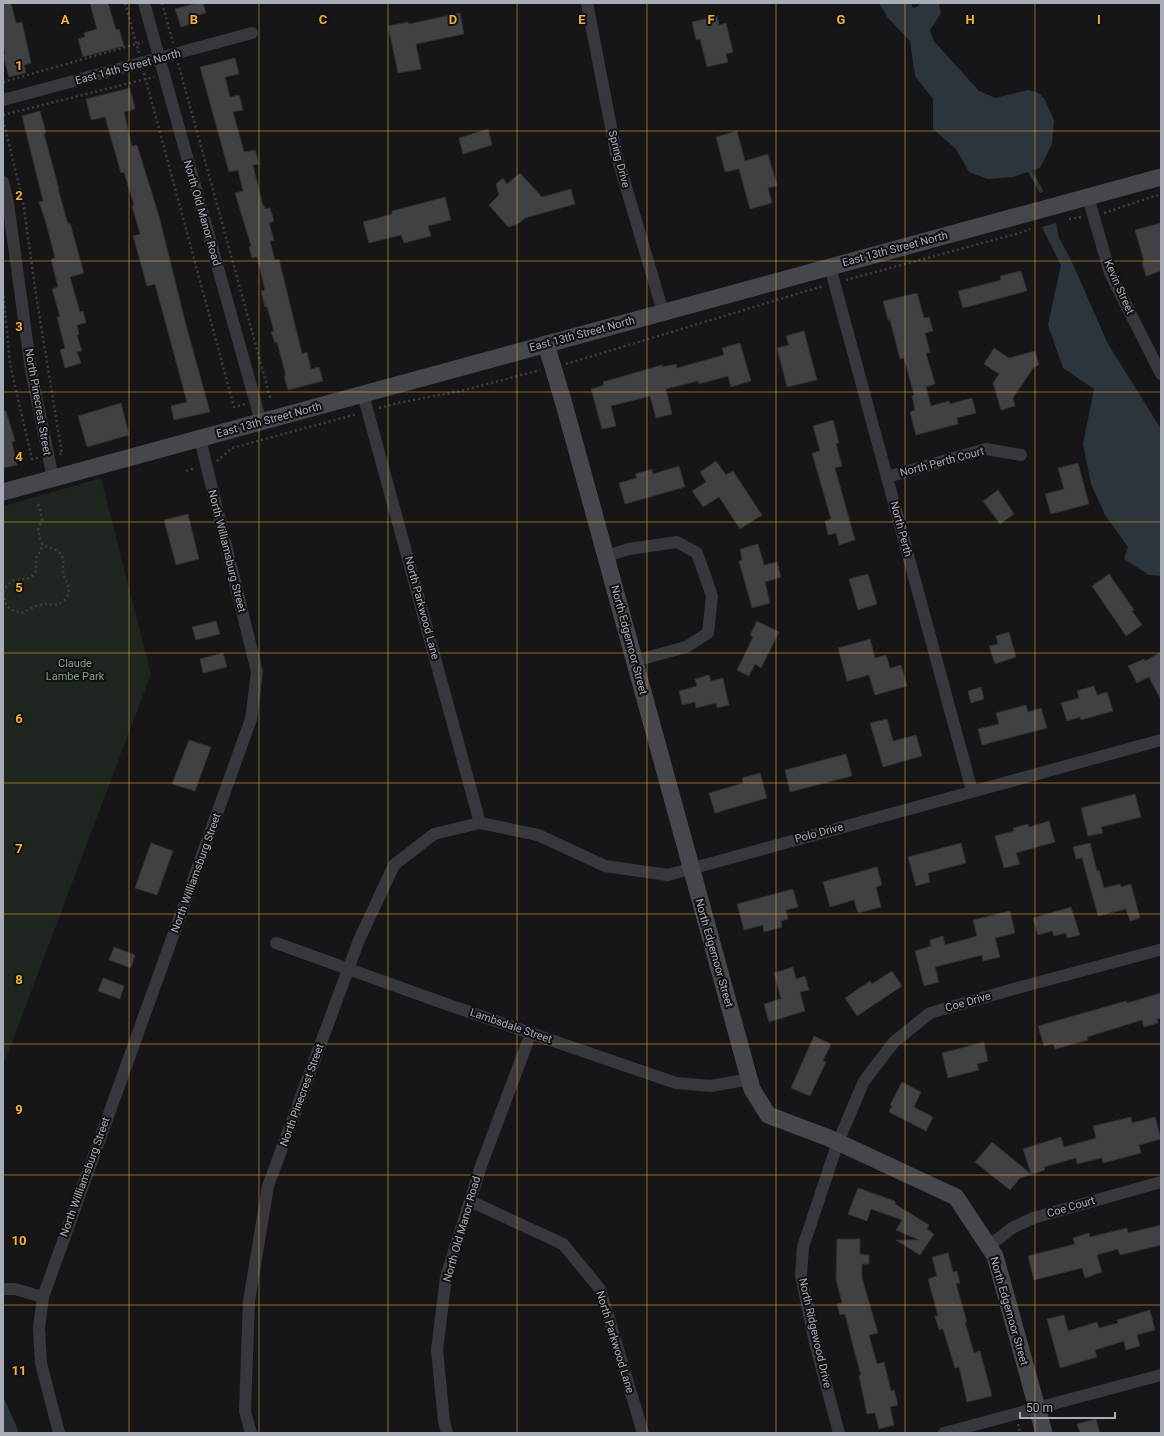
<svg xmlns="http://www.w3.org/2000/svg" width="1164" height="1436" font-family="Roboto,sans-serif">
<style>
.green{fill:#1e261f}
.water{fill:#2c353c}
.lines{fill:none;stroke-linecap:round;stroke-linejoin:round}
.stream{stroke:#2c353c;stroke-width:4}
.building{fill:#404145;stroke:#303034}
.path{stroke:#3d3f44;stroke-width:2.5;stroke-dasharray:2 3;stroke-linecap:butt}
.street{stroke:#37383d;stroke-width:12}
.secondary{stroke:#45474d;stroke-width:17}
.grid{fill:none;stroke:#f2b134;stroke-width:1;stroke-opacity:0.55}
.labels{text-anchor:middle;dominant-baseline:central;stroke-width:4;stroke-linejoin:round;paint-order:stroke}
.street-label{font-size:11px;fill:#a8adb8;stroke:#111113}
.park-label{font-size:11px;fill:#7fa381;stroke:#111113}
.grid-label{font-size:13px;text-anchor:middle;font-weight:bold;fill:#f2b134;stroke:#111113;stroke-width:4;stroke-linejoin:round;paint-order:stroke}
</style>
<rect width="100%" height="100%" fill="#161618"/>
<polygon class="green" points="101,478 151,674 3,1066 3,506"/>
<g class="water">
<polygon points="879,3 911,3 913,8 917,7 921,3 937,3 939,4 941,13 930,30 933,40 979,91 995,98 1028,90 1039,93 1045,100 1054,120 1052,144 1040,168 1013,177 987,179 969,172 956,149 933,129 933,99 915,76 910,41 888,18"/>
<polygon points="1056,223 1059,238 1071,260 1108,344 1161,429 1161,576 1149,575 1124,559 1128,547 1105,515 1091,484 1083,444 1094,389 1063,368 1048,325 1061,265 1042,227"/>
<polygon points="3,1396 18,1430 18,1433 3,1433"/>
</g>
<g class="lines">
<polyline class="stream" points="1027,169 1030,171 1041,191"/>
</g>
<g class="building">
<polygon points="3,3 11,3 16,23 22,22 31,63 24,65 26,73 9,77 3,55 5,54 3,44"/>
<polygon points="90,3 108,3 116,30 119,29 124,46 83,57 78,39 85,37 84,33 97,29"/>
<polygon points="197,3 203,3 206,13 195,16 197,22 181,27 175,9"/>
<polygon points="460,13 464,34 416,44 421,69 398,73 388,26 408,22 409,24"/>
<polygon points="717,16 719,25 726,23 733,52 726,54 728,62 707,67 700,39 696,40 692,22"/>
<polygon points="235,58 239,74 225,77 230,97 239,95 243,110 233,112 244,152 255,150 259,164 253,165 262,202 265,209 270,208 274,221 269,223 274,240 270,241 275,260 279,259 302,354 307,352 311,369 319,367 323,381 288,390 284,376 286,376 277,342 275,343 271,332 274,331 267,307 265,307 261,291 265,290 257,257 252,258 249,247 251,246 235,193 243,191 238,170 229,172 200,67"/>
<polygon points="130,88 135,109 124,112 132,146 137,145 159,216 186,325 210,412 174,420 171,406 187,402 155,284 147,286 137,250 133,236 140,234 132,206 134,205 124,172 121,173 105,117 91,120 86,99"/>
<polygon points="40,111 46,133 44,134 59,189 58,189 68,224 70,223 84,273 70,277 80,312 83,311 86,323 77,325 79,334 77,335 82,351 77,352 81,363 65,368 60,350 65,348 57,317 60,317 52,289 58,287 51,259 55,258 46,223 39,202 43,201 22,116"/>
<polygon points="488,129 492,145 463,154 459,138"/>
<polygon points="737,131 745,161 768,154 777,186 768,188 772,203 750,209 739,169 725,172 716,137"/>
<polygon points="520,173 542,197 571,189 575,204 525,218 518,224 508,227 489,205 499,195 496,184 503,178 507,184"/>
<polygon points="445,197 451,220 428,226 431,236 404,243 401,235 369,243 363,222 392,214 392,211"/>
<polygon points="1161,223 1161,271 1146,276 1142,262 1144,261 1135,230"/>
<polygon points="1021,271 1027,291 963,308 958,291 1001,280 1000,276"/>
<polygon points="917,293 924,318 929,317 933,331 925,333 930,352 926,353 935,384 926,387 931,406 949,401 950,404 972,398 976,413 957,418 958,424 916,435 910,412 915,410 912,396 914,395 904,358 900,359 890,320 888,320 883,301"/>
<polygon points="804,331 817,380 787,387 777,348 789,345 786,336"/>
<polygon points="740,343 751,381 731,387 728,376 699,384 698,381 666,389 672,414 656,418 650,396 611,406 616,426 602,429 591,389 604,385 603,382 662,365 662,367 676,364 677,368 724,355 722,348"/>
<polygon points="994,348 1009,358 1035,351 1039,365 1034,367 1013,398 1015,406 1001,410 993,383 999,374 984,364"/>
<polygon points="121,403 129,435 87,447 78,416"/>
<polygon points="3,411 6,411 15,441 12,442 17,465 3,468"/>
<polygon points="833,420 839,443 836,444 842,466 835,468 855,540 839,545 836,533 828,535 825,521 831,519 812,453 820,451 813,426"/>
<polygon points="716,461 726,475 733,471 762,515 740,529 719,497 703,507 692,491 706,482 700,472"/>
<polygon points="1078,463 1089,504 1051,514 1045,494 1064,489 1058,468"/>
<polygon points="679,466 685,487 625,504 619,483 637,478 635,474 652,469 653,474"/>
<polygon points="998,490 1014,514 1000,524 983,501"/>
<polygon points="188,514 199,559 176,565 164,520"/>
<polygon points="758,544 764,565 777,562 781,577 765,582 770,603 752,608 739,561 742,560 740,549"/>
<polygon points="868,574 877,604 858,610 849,579"/>
<polygon points="1109,574 1134,610 1132,611 1142,625 1126,636 1092,586"/>
<polygon points="216,621 220,634 196,640 192,627"/>
<polygon points="757,621 779,632 761,668 755,664 749,676 737,670 753,637 750,635"/>
<polygon points="1009,632 1016,657 995,664 989,646 998,644 996,636"/>
<polygon points="870,639 875,658 886,655 890,668 901,665 907,686 875,695 869,675 847,681 838,648"/>
<polygon points="1161,652 1161,700 1149,677 1137,683 1128,666 1144,659 1145,661"/>
<polygon points="223,653 227,667 203,673 200,659"/>
<polygon points="709,675 711,681 723,678 729,705 717,708 716,703 696,708 695,702 682,705 679,691 697,686 695,679"/>
<polygon points="1094,686 1097,695 1107,692 1113,711 1081,720 1080,717 1067,721 1061,703 1079,698 1077,691"/>
<polygon points="981,687 984,699 971,703 968,691"/>
<polygon points="1026,705 1028,712 1041,708 1047,728 982,745 978,729 999,724 996,713"/>
<polygon points="887,719 893,741 916,735 922,756 883,767 870,723"/>
<polygon points="189,740 211,747 195,791 172,784"/>
<polygon points="846,754 852,776 790,792 785,770"/>
<polygon points="760,773 767,798 715,813 709,793 743,783 742,778"/>
<polygon points="1135,794 1141,817 1101,827 1103,833 1088,836 1081,808"/>
<polygon points="1049,821 1055,842 1016,853 1020,864 1004,868 995,836 1014,831 1013,828 1028,824 1029,827"/>
<polygon points="151,843 173,851 157,895 135,888"/>
<polygon points="961,843 966,863 928,873 930,882 916,886 908,857"/>
<polygon points="1090,843 1097,871 1099,870 1104,888 1120,884 1121,887 1131,884 1140,918 1130,921 1126,909 1098,916 1082,858 1076,859 1073,847"/>
<polygon points="877,867 882,885 876,887 881,907 858,913 854,900 830,907 823,882"/>
<polygon points="793,889 798,907 786,910 788,919 781,921 782,927 764,932 763,925 744,930 737,904"/>
<polygon points="1071,907 1080,935 1067,938 1066,933 1054,936 1052,931 1038,935 1033,918"/>
<polygon points="1010,911 1015,933 995,938 1000,957 983,961 982,955 935,967 939,982 924,986 915,951 931,946 930,940 943,936 945,945 977,936 973,920"/>
<polygon points="114,947 135,955 131,968 109,960"/>
<polygon points="793,967 796,979 805,976 809,990 800,992 805,1011 769,1022 764,1004 781,999 774,973"/>
<polygon points="892,971 902,986 857,1016 845,998 870,981 872,984"/>
<polygon points="103,978 124,986 120,999 98,991"/>
<polygon points="1161,993 1161,1018 1157,1019 1158,1023 1144,1027 1142,1020 1087,1037 1088,1040 1055,1049 1053,1044 1044,1046 1038,1026 1126,1001 1127,1003"/>
<polygon points="814,1036 831,1044 823,1061 826,1062 810,1096 791,1088"/>
<polygon points="984,1042 988,1061 977,1064 979,1070 948,1078 942,1053"/>
<polygon points="902,1082 921,1092 914,1107 933,1117 926,1131 889,1112 892,1106 890,1105"/>
<polygon points="1131,1117 1132,1123 1155,1117 1161,1139 1139,1145 1141,1153 1103,1163 1102,1158 1077,1164 1076,1158 1044,1167 1045,1170 1020,1178 1010,1190 975,1162 992,1142 1031,1174 1023,1149 1061,1137 1064,1147 1096,1138 1093,1126"/>
<polygon points="858,1188 895,1201 895,1204 929,1225 927,1229 934,1234 920,1255 896,1240 919,1240 896,1230 902,1220 871,1209 867,1221 848,1214"/>
<polygon points="1161,1225 1161,1245 1120,1255 1118,1249 1097,1255 1102,1272 1085,1278 1082,1268 1034,1280 1028,1256 1075,1244 1073,1238 1089,1233 1090,1237 1127,1228 1128,1233"/>
<polygon points="837,1239 860,1239 860,1254 869,1255 869,1264 862,1264 862,1278 878,1333 869,1335 877,1364 884,1362 891,1391 894,1390 898,1405 890,1407 894,1425 879,1429 875,1413 867,1414 859,1376 861,1375 854,1350 845,1314 840,1315 837,1304 842,1303 836,1279"/>
<polygon points="948,1253 953,1272 957,1271 960,1283 956,1284 967,1322 965,1322 974,1353 980,1351 992,1396 967,1402 959,1367 955,1368 943,1329 939,1330 935,1316 938,1316 928,1279 937,1276 932,1257"/>
<polygon points="1150,1310 1155,1330 1137,1335 1140,1346 1126,1350 1124,1341 1095,1350 1097,1357 1060,1368 1047,1319 1064,1315 1068,1331 1097,1322 1099,1328 1118,1323 1117,1320"/>
<polygon points="1096,1419 1100,1433 1080,1433 1077,1424"/>
</g>
<g class="lines">
<g class="path">
<polyline points="125,3 139,53"/>
<polyline points="162,3 173,43"/>
<polyline points="178,63 270,397 267,398"/>
<polyline points="144,73 234,407 245,404"/>
<polyline points="3,82 143,42"/>
<polyline points="3,115 154,77"/>
<polyline points="3,120 23,201 36,295 62,454 58,454"/>
<polyline points="1104,213 1161,194"/>
<polyline points="1069,219 1082,217"/>
<polyline points="846,280 1023,232 1030,229"/>
<polyline points="3,291 10,364 32,459 38,458"/>
<polyline points="566,364 823,286"/>
<polyline points="379,408 398,403 461,391 540,370"/>
<polyline points="217,461 232,448 357,414"/>
<polyline points="186,471 195,468"/>
<polyline points="3,592 7,585 14,580 27,579 32,576 36,571 36,558 41,550 42,544 38,530 42,519 38,503"/>
<path d="M3,593C5,607 8,609 21,613C29,610 36,605 44,604C50,604 57,606 62,602C76,591 64,582 63,571C62,566 65,561 62,556C59,549 48,548 42,544"/>
<polyline points="1018,1424 1020,1433"/>
</g>
<g class="street">
<polyline points="144,3 261,422"/>
<polyline points="587,3 616,153 663,312"/>
<polyline points="3,100 252,33"/>
<polyline points="3,182 8,203 31,370 53,479"/>
<polyline points="1088,197 1110,273 1161,374"/>
<polyline points="830,267 972,791"/>
<polyline points="363,394 480,823"/>
<polyline points="887,477 986,449 1021,455"/>
<polyline points="606,556 629,549 677,542 697,553 712,596 708,633 686,647 634,661"/>
<polyline points="276,943 446,1004 676,1083 711,1086 750,1079"/>
<polyline points="470,1201 563,1244 600,1289 643,1433"/>
<polyline points="989,1246 1012,1228 1033,1218 1161,1182"/>
<polyline points="3,1289 15,1289 43,1297"/>
<polyline points="59,1433 41,1363 39,1328 43,1297 251,719 257,672 200,439"/>
<polyline points="251,1433 245,1411 249,1301 268,1186 359,940 394,865 434,834 480,823 538,835 605,866 668,875 1161,740"/>
<polyline points="447,1433 444,1421 437,1350 446,1277 481,1166 531,1033"/>
<polyline points="839,1433 815,1343 801,1275 803,1247 838,1142 864,1081 894,1042 930,1013 1021,987 1159,950 1161,950"/>
<polyline points="944,1433 1161,1375"/>
</g>
<g class="secondary">
<polyline points="546,344 564,404 752,1089 768,1115 829,1138 956,1197 995,1256 1044,1433"/>
<polyline points="3,492 1161,177"/>
</g>
</g>
<path class="grid" d="M129,3V1433M259,3V1433M388,3V1433M517,3V1433M647,3V1433M776,3V1433M905,3V1433M1035,3V1433M3,131H1161M3,261H1161M3,392H1161M3,522H1161M3,653H1161M3,783H1161M3,914H1161M3,1044H1161M3,1175H1161M3,1305H1161"/>
<g class="labels">
<g class="street-label">
<text transform="translate(128 67) rotate(-15)">East 14th Street North</text>
<text transform="translate(619 159) rotate(76)">Spring Drive</text>
<text transform="translate(202 213) rotate(74)">North Old Manor Road</text>
<text transform="translate(895 249) rotate(-15)">East 13th Street North</text>
<text transform="translate(1119 287) rotate(66)">Kevin Street</text>
<text transform="translate(582 334) rotate(-15)">East 13th Street North</text>
<text transform="translate(38 402) rotate(80)">North Pinecrest Street</text>
<text transform="translate(269 420) rotate(-15)">East 13th Street North</text>
<text transform="translate(942 462) rotate(-15)">North Perth Court</text>
<text transform="translate(901 529) rotate(75)">North Perth</text>
<text transform="translate(227 551) rotate(76)">North Williamsburg Street</text>
<text transform="translate(422 608) rotate(75)">North Parkwood Lane</text>
<text transform="translate(629 640) rotate(75)">North Edgemoor Street</text>
<text transform="translate(819 833) rotate(-15)">Polo Drive</text>
<text transform="translate(196 873) rotate(-70)">North Williamsburg Street</text>
<text transform="translate(714 953) rotate(74)">North Edgemoor Street</text>
<text transform="translate(968 1002) rotate(-16)">Coe Drive</text>
<text transform="translate(511 1026) rotate(19)">Lambsdale Street</text>
<text transform="translate(302 1095) rotate(-70)">North Pinecrest Street</text>
<text transform="translate(85 1177) rotate(-70)">North Williamsburg Street</text>
<text transform="translate(1071 1207) rotate(-16)">Coe Court</text>
<text transform="translate(462 1229) rotate(-74)">North Old Manor Road</text>
<text transform="translate(1009 1311) rotate(74)">North Edgemoor Street</text>
<text transform="translate(815 1333) rotate(77)">North Ridgewood Drive</text>
<text transform="translate(615 1342) rotate(73)">North Parkwood Lane</text>
</g>
<g class="park-label">
<text x="75" y="663">Claude<tspan x="75" dy="13">Lambe Park</tspan></text>
</g>
</g>
<g class="grid-label">
<text x="65" y="24">A</text>
<text x="194" y="24">B</text>
<text x="323" y="24">C</text>
<text x="453" y="24">D</text>
<text x="582" y="24">E</text>
<text x="711" y="24">F</text>
<text x="841" y="24">G</text>
<text x="970" y="24">H</text>
<text x="1099" y="24">I</text>
<text x="19" y="70">1</text>
<text x="19" y="200">2</text>
<text x="19" y="331">3</text>
<text x="19" y="461">4</text>
<text x="19" y="592">5</text>
<text x="19" y="723">6</text>
<text x="19" y="853">7</text>
<text x="19" y="984">8</text>
<text x="19" y="1114">9</text>
<text x="19" y="1245">10</text>
<text x="19" y="1375">11</text>
</g>
<rect width="1164" height="1436" fill="none" stroke="#a8adb8" stroke-width="8"/>
<path d="M1020 1412v6h95v-6" fill="none" stroke="#a8adb8" stroke-width="2"/>
<text x="1026" y="1412" font-size="12" fill="#a8adb8" stroke="#111113" stroke-width="3" paint-order="stroke">50 m</text>
</svg>
